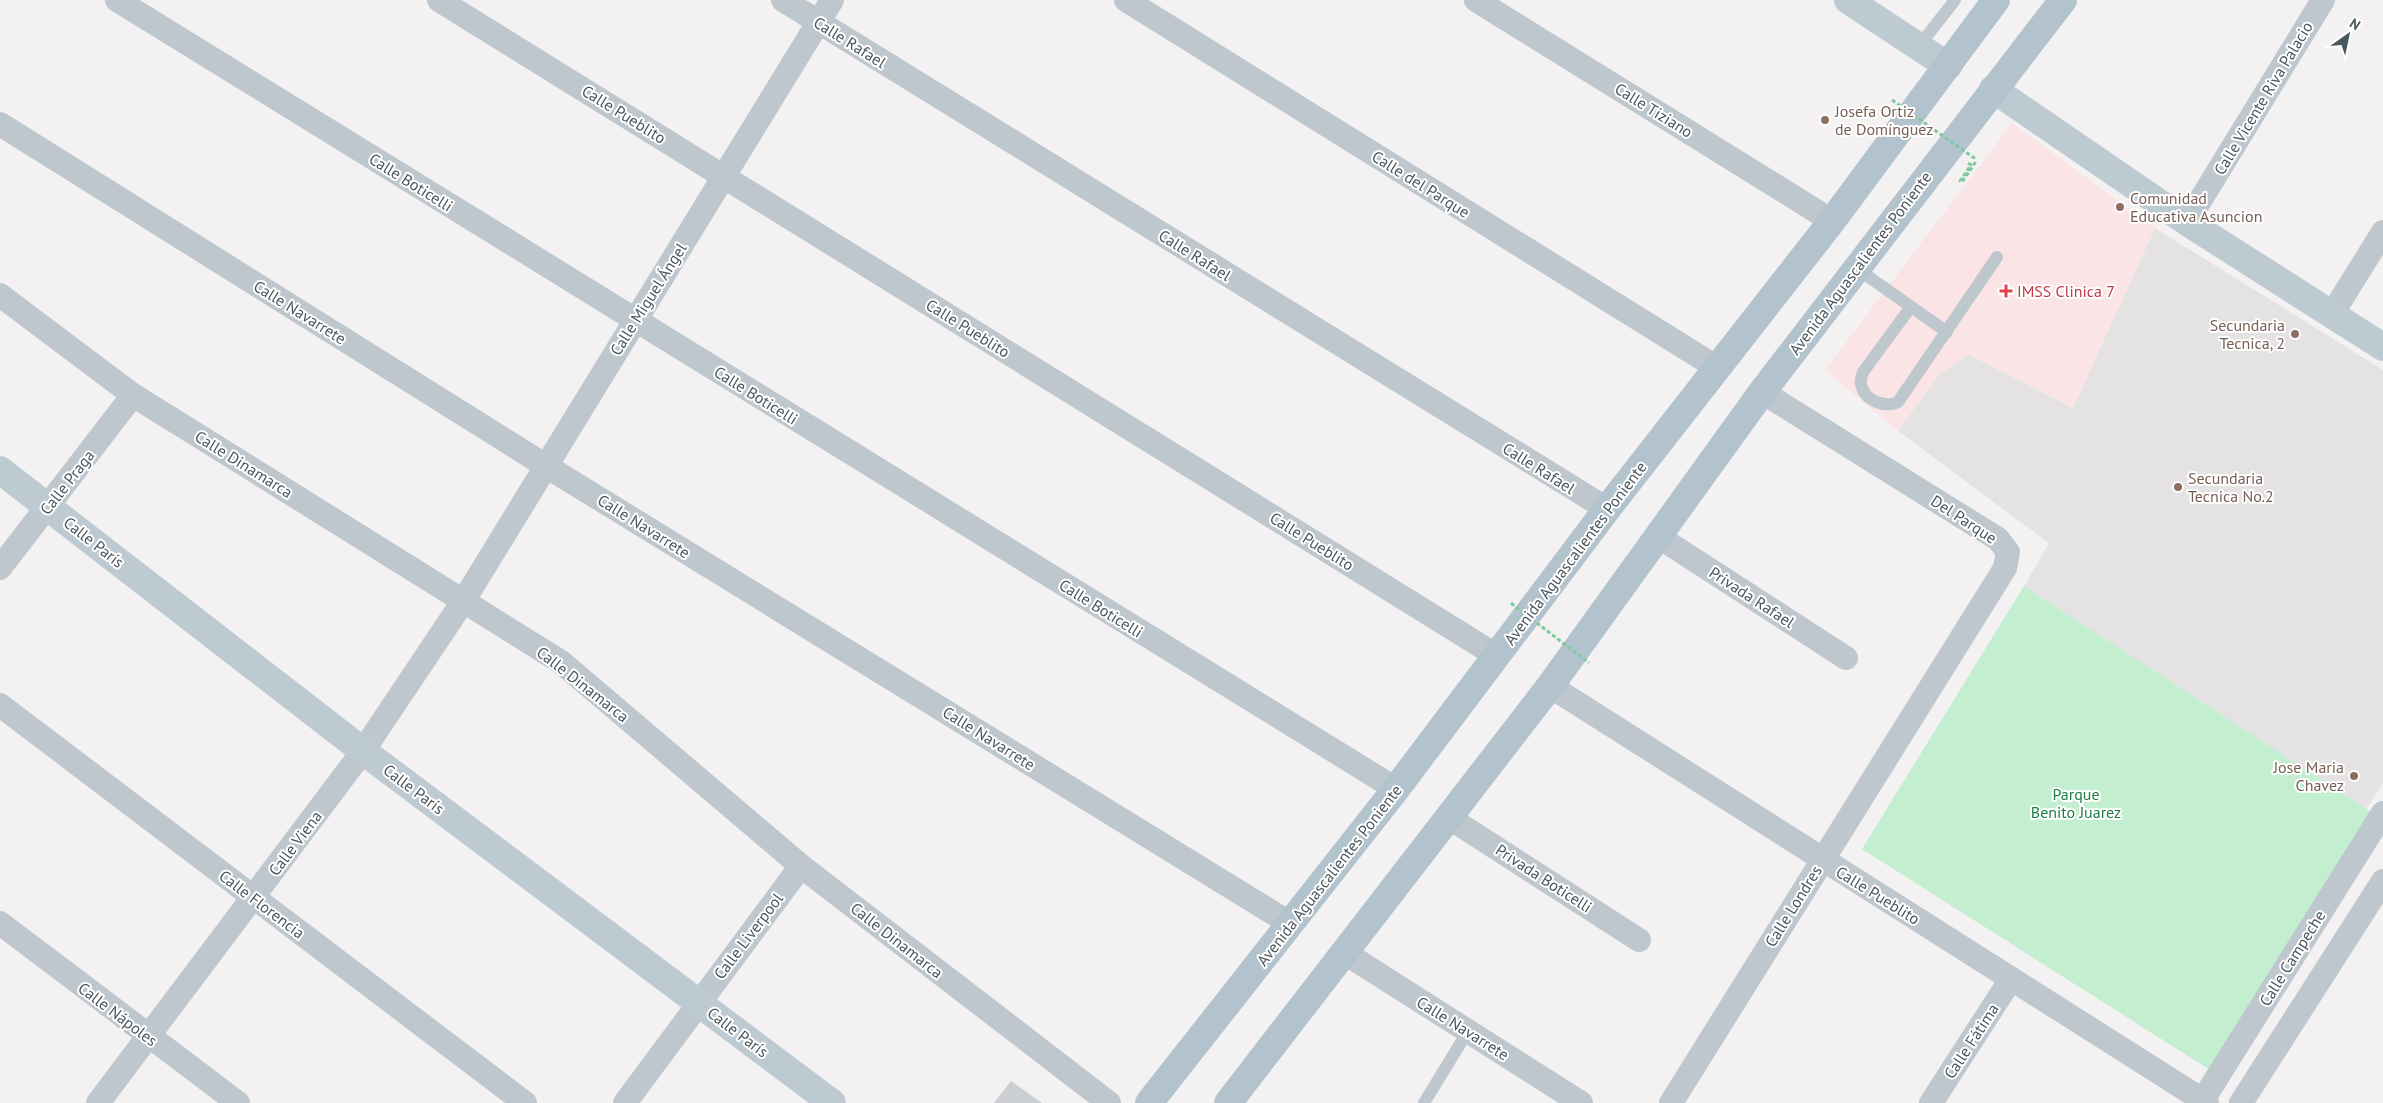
<svg xmlns="http://www.w3.org/2000/svg" width="2383" height="1103" font-family="'PT Sans',sans-serif">
<style>
.education{fill:#e4e2e3}
.medical{fill:#fae4e5}
.green{fill:#c3eecf}
.building{fill:#cbcfd3}
.lines{fill:none;stroke-linecap:round;stroke-linejoin:round}
.path{stroke:#7ccb9c;stroke-width:3;stroke-dasharray:4 2.5;stroke-linecap:butt}
.lane{stroke:#bec7cd;stroke-width:12}
.street{stroke:#bec7cd;stroke-width:24}
.secondary{stroke:#becad2;stroke-width:28}
.primary{stroke:#b2c3ce;stroke-width:28}
.path-bridge{stroke:#7ccb9c;stroke-width:3;stroke-dasharray:4 2.5;stroke-linecap:butt}
.education-dot{fill:#8d6e63;stroke:#fff;stroke-width:2}
.health-dot{fill:#e0444e;stroke:#fff;stroke-width:2}
.labels{text-anchor:middle;dominant-baseline:central;stroke-width:4;stroke-linejoin:round;paint-order:stroke}
.street-label{font-size:16px;fill:#4a575e;stroke:#fff}
.education-label{font-size:16px;fill:#785e54;stroke:#fff;text-anchor:start}
.health-label{font-size:16px;fill:#be3a42;stroke:#fff;text-anchor:start}
.park-label{font-size:16px;fill:#1c7e43;stroke:#fff}
</style>
<rect width="100%" height="100%" fill="#f3f1f2"/>
<polygon class="education" points="2155,228 2383,370 2383,783 2366,809 2024,586 2049,543 1898,431 1939,375 1968,354 2073,408"/>
<polygon class="medical" points="2012,123 2155,228 2073,408 1968,354 1939,375 1898,431 1825,370"/>
<polygon class="green" points="2024,586 2374,814 2210,1070 1862,849"/>
<polygon class="building" points="1011,1081 1042,1103 994,1103"/>
<g class="lines">
<polyline class="path" points="1968,163 1971,165 1960,181 1962,182 1977,160"/>
<g class="lane">
<polyline points="1919,46 1955,0"/>
<polyline points="1856,268 1947,332"/>
<path d="M1910,308L1863,372C1862,375 1860,381 1861,384C1864,401 1885,408 1898,402L1997,257"/>
<polyline points="1424,1103 1468,1031"/>
</g>
<g class="street">
<polyline points="117,0 1396,789"/>
<polyline points="439,0 1497,656"/>
<polyline points="783,0 1607,509"/>
<polyline points="1126,0 1716,367"/>
<polyline points="1476,0 1832,221"/>
<polyline points="0,124 546,466 1291,924"/>
<polyline points="2187,222 2323,0"/>
<polyline points="0,295 133,395 561,662 801,866 1109,1103"/>
<polyline points="2332,314 2383,232"/>
<polyline points="1659,537 1846,658"/>
<polyline points="0,568 133,395"/>
<polyline points="1550,686 2207,1103"/>
<polyline points="0,705 525,1103"/>
<polyline points="1448,817 1639,940"/>
<polyline points="0,923 238,1103"/>
<polyline points="1345,953 1581,1103"/>
<polyline points="98,1103 363,751 464,600 832,0"/>
<polyline points="625,1103 801,866"/>
<polyline points="1671,1103 2005,568 2008,552 1998,539 1762,392"/>
<polyline points="1931,1103 2011,979"/>
<polyline points="2201,1103 2383,813"/>
<polyline points="2241,1103 2383,881"/>
</g>
<g class="secondary">
<polyline points="1848,0 1948,66"/>
<polyline points="1993,89 2187,222 2383,347"/>
<polyline points="0,470 363,751 832,1103"/>
</g>
<g class="primary">
<polyline points="1149,1103 1396,789 1607,509 1832,221 1996,0"/>
<polyline points="1228,1103 1550,686 1762,392 2063,0"/>
</g>
<g class="path-bridge">
<polyline points="1892,100 1977,160"/>
<polyline points="1511,603 1589,663"/>
</g>
</g>
<g class="education-dot">
<circle cx="1825" cy="120" r="5"/>
<circle cx="2120" cy="207" r="5"/>
<circle cx="2295" cy="334" r="5"/>
<circle cx="2178" cy="487" r="5"/>
<circle cx="2354" cy="776" r="5"/>
</g>
<path class="health-dot" d="M2003.5 283.5h5v5h5v5h-5v5h-5v-5h-5v-5h5z"/>
<g class="labels">
<g class="street-label">
<text transform="translate(850 42) rotate(32)">Calle Rafael</text>
<text transform="translate(2263 98) rotate(-59)">Calle Vicente Riva Palacio</text>
<text transform="translate(1654 110) rotate(32)">Calle Tiziano</text>
<text transform="translate(624 114) rotate(32)">Calle Pueblito</text>
<text transform="translate(411 182) rotate(32)">Calle Boticelli</text>
<text transform="translate(1421 184) rotate(32)">Calle del Parque</text>
<text transform="translate(1195 255) rotate(32)">Calle Rafael</text>
<text transform="translate(1860 263) rotate(-53)">Avenida Aguascalientes Poniente</text>
<text transform="translate(648 299) rotate(-58)">Calle Miguel Ángel</text>
<text transform="translate(300 312) rotate(32)">Calle Navarrete</text>
<text transform="translate(968 328) rotate(32)">Calle Pueblito</text>
<text transform="translate(756 395) rotate(32)">Calle Boticelli</text>
<text transform="translate(244 464) rotate(32)">Calle Dinamarca</text>
<text transform="translate(1539 468) rotate(32)">Calle Rafael</text>
<text transform="translate(67 482) rotate(-52)">Calle Praga</text>
<text transform="translate(1964 519) rotate(33)">Del Parque</text>
<text transform="translate(644 526) rotate(32)">Calle Navarrete</text>
<text transform="translate(1312 541) rotate(32)">Calle Pueblito</text>
<text transform="translate(94 542) rotate(38)">Calle París</text>
<text transform="translate(1575 553) rotate(-53)">Avenida Aguascalientes Poniente</text>
<text transform="translate(1752 597) rotate(33)">Privada Rafael</text>
<text transform="translate(1101 608) rotate(32)">Calle Boticelli</text>
<text transform="translate(583 684) rotate(38)">Calle Dinamarca</text>
<text transform="translate(989 738) rotate(32)">Calle Navarrete</text>
<text transform="translate(414 789) rotate(37)">Calle París</text>
<text transform="translate(295 843) rotate(-53)">Calle Viena</text>
<text transform="translate(1329 875) rotate(-52)">Avenida Aguascalientes Poniente</text>
<text transform="translate(1544 878) rotate(33)">Privada Boticelli</text>
<text transform="translate(1878 895) rotate(32)">Calle Pueblito</text>
<text transform="translate(262 904) rotate(37)">Calle Florencia</text>
<text transform="translate(1793 906) rotate(-58)">Calle Londres</text>
<text transform="translate(748 936) rotate(-53)">Calle Liverpool</text>
<text transform="translate(897 940) rotate(38)">Calle Dinamarca</text>
<text transform="translate(2292 958) rotate(-58)">Calle Campeche</text>
<text transform="translate(118 1014) rotate(37)">Calle Nápoles</text>
<text transform="translate(1463 1028) rotate(32)">Calle Navarrete</text>
<text transform="translate(738 1032) rotate(37)">Calle París</text>
<text transform="translate(1971 1041) rotate(-57)">Calle Fátima</text>
</g>
<g class="education-label">
<text x="1835" y="111">Josefa Ortiz<tspan x="1835" dy="18">de Domínguez</tspan></text>
<text x="2130" y="198">Comunidad<tspan x="2130" dy="18">Educativa Asuncion</tspan></text>
<text x="2285" y="325" text-anchor="end">Secundaria<tspan x="2285" dy="18">Tecnica, 2</tspan></text>
<text x="2188" y="478">Secundaria<tspan x="2188" dy="18">Tecnica No.2</tspan></text>
<text x="2344" y="767" text-anchor="end">Jose Maria<tspan x="2344" dy="18">Chavez</tspan></text>
</g>
<g class="health-label">
<text x="2017" y="291">IMSS Clinica 7</text>
</g>
<g class="park-label">
<text x="2076" y="794">Parque<tspan x="2076" dy="18">Benito Juarez</tspan></text>
</g>
</g>
<g transform="translate(2348 35) rotate(33)" stroke="#ffffff" stroke-width="4" paint-order="stroke">
<path d="M0-4L9 19L0 12L-9 19Z" fill="#4a575e"/>
<text y="-8" font-size="14" font-weight="bold" text-anchor="middle" fill="#4a575e">N</text>
</g>
</svg>
